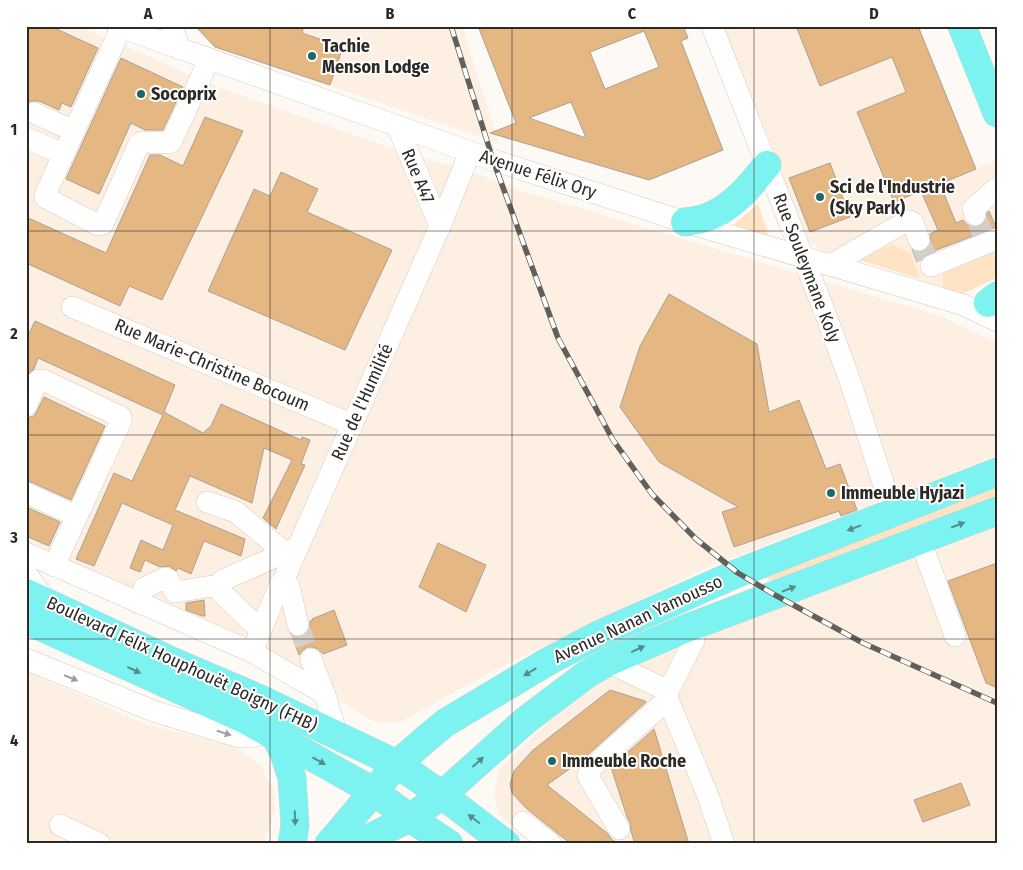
<svg xmlns="http://www.w3.org/2000/svg" width="1023" height="870" font-family="'Fira Sans Condensed',sans-serif">
<style>
.built{fill:#fdf0e2}
.green{fill:#ffe3c5}
.building{fill:#e5b782;stroke:#aba197;fill-rule:evenodd}
.lines{fill:none;stroke-linecap:round;stroke-linejoin:round}
.minor-tunnel{stroke:#d3cfcb;stroke-width:21;stroke-dasharray:21 11;stroke-linecap:butt}
.minor-casing{stroke:#d7ccc1;stroke-width:22}
.major-casing{stroke:#d5d4d3;stroke-width:29}
.minor{stroke:#fff;stroke-width:21}
.major{stroke:#7cf3f0;stroke-width:28}
.rail-casing{stroke:#635f5b;stroke-width:5.5}
.rail{stroke:#fff;stroke-width:4;stroke-dasharray:11;stroke-linecap:butt}
.oneway{fill:#548e8a}
.oneway2{fill:#a09f9d}
.grid{fill:none;stroke:#2d2925;stroke-width:1;stroke-opacity:0.55}
.poi-dot{fill:#1c6967;stroke:#fff;stroke-width:2}
.labels{text-anchor:middle;dominant-baseline:central;stroke-width:4;stroke-linejoin:round;paint-order:stroke}
.poi-label{font-size:18px;font-weight:bold;fill:#2d2925;stroke:#fff;text-anchor:start}
.street-label{font-size:18px;fill:#2d2925;stroke:#fff}
.neatline{fill:none;stroke:#2d2925;stroke-width:2}
.grid-label{font-size:16px;text-anchor:middle;font-weight:bold;fill:#2d2925}
</style>
<rect width="100%" height="100%" fill="#fdf9f5"/>
<g class="built">
<polygon points="26,26 79,26 218,87 388,147 486,177 516,189 940,316 997,343 997,456 706,568 493,671 398,723 375,722 277,663 26,561"/>
<polygon points="195,26 462,26 499,143 215,47"/>
<polygon points="720,26 918,26 975,169 994,161 997,168 997,278 943,290 920,279 859,260 822,251 804,237"/>
<polygon points="997,521 997,844 534,844 499,814 494,794 499,770 533,736 572,701 608,675 705,632"/>
<polygon points="26,671 145,724 236,747 261,766 273,790 275,812 263,844 26,844"/>
</g>
<g class="green">
<polygon points="758,204 769,236 733,225"/>
<polygon points="893,245 911,253 920,279 859,260 861,254"/>
<polygon points="997,251 997,278 958,296 943,290 943,271"/>
<polygon points="997,483 997,499 775,584 762,575"/>
</g>
<g class="building">
<polygon points="26,26 50,26 98,48 71,107 62,103 59,110 39,101 32,101 26,103"/>
<polygon points="195,26 304,26 302,33 343,47 330,85 215,47"/>
<path d="M478,26H683L688,38L681,41L723,150L649,180L490,133L516,123ZM644,31L659,67L605,89L590,52ZM571,102L586,138L529,118Z"/>
<polygon points="796,26 918,26 976,169 940,184 956,223 963,220 967,225 972,227 979,227 985,223 987,218 987,213 989,211 996,227 926,254 917,262 912,250 917,252 923,252 928,248 931,242 930,234 938,230 921,191 894,202 857,112 906,92 892,57 820,86"/>
<polygon points="121,58 183,87 163,130 145,130 131,123 99,194 66,179"/>
<polygon points="205,117 243,131 162,300 129,286 120,306 26,263 26,217 106,253 150,155 160,155 183,166"/>
<polygon points="830,163 850,217 810,232 789,178"/>
<polygon points="281,172 318,189 307,212 392,250 345,350 208,291 254,189 270,196"/>
<polygon points="669,294 757,344 769,412 799,400 826,469 840,464 857,510 841,516 839,511 734,547 722,512 738,507 659,462 620,407 640,346"/>
<polygon points="35,321 175,385 164,412 203,433 211,426 221,404 301,440 302,437 310,440 301,464 305,465 276,529 263,518 292,460 264,448 252,503 190,476 175,510 245,539 241,556 204,541 191,574 178,568 176,571 169,566 160,567 145,560 140,572 130,568 141,540 163,550 173,525 122,503 94,566 76,559 114,473 132,481 163,415 38,358 34,369 26,376 26,340"/>
<polygon points="44,397 105,426 71,500 31,482 26,481 26,418 34,416 37,411"/>
<polygon points="26,507 60,522 49,546 26,536"/>
<polygon points="438,543 486,565 466,612 419,587"/>
<polygon points="997,563 997,688 986,683 948,581"/>
<polygon points="204,600 205,616 202,616 186,610 186,603"/>
<polygon points="334,610 347,645 323,654 318,649 313,647 307,647 302,651 299,655 292,635 295,637 300,637 306,634 310,629 310,621 313,620 312,619"/>
<polygon points="610,690 645,701 646,702 582,760 547,785 607,833 612,840 620,844 571,844 527,809 512,793 510,784 514,771 533,750"/>
<polygon points="654,729 689,844 635,844 631,831 630,823 627,817 611,767"/>
<polygon points="961,783 970,805 923,822 914,800"/>
</g>
<g class="lines">
<g class="minor-tunnel">
<polyline points="975,215 983,234"/>
<polyline points="919,240 927,258"/>
<polyline points="298,625 311,659"/>
</g>
<defs>
<g id="minor">
<polyline points="117,26 493,160 685,222 964,305 997,321"/>
<polyline points="172,26 179,49"/>
<polyline points="712,26 827,318 850,381 893,513"/>
<polyline points="121,28 45,195 45,197 48,199 98,225 103,224 139,144 143,142 169,143 171,142 209,60"/>
<polyline points="34,113 74,131"/>
<polyline points="397,126 440,226"/>
<polyline points="26,138 63,154"/>
<polyline points="975,215 973,209 997,188"/>
<polyline points="830,265 907,221 910,221 913,223 919,240"/>
<polyline points="931,266 997,239"/>
<polyline points="72,307 351,424"/>
<polyline points="26,406 37,382 39,380 43,380 121,417 121,421 54,566"/>
<polyline points="26,493 77,516"/>
<polyline points="207,502 236,512 285,553"/>
<polyline points="920,539 955,636"/>
<polyline points="26,553 252,652 323,693"/>
<polyline points="26,573 46,601"/>
<polyline points="284,579 289,586 298,625"/>
<polyline points="219,585 220,591 261,631"/>
<polyline points="139,603 144,588 165,578 168,579 175,592 219,585 223,580 298,547"/>
<polyline points="694,641 666,695 708,796 724,844"/>
<polyline points="252,652 280,584 284,579 298,547 440,226 470,152"/>
<polyline points="26,659 156,712 239,737 251,737 266,733"/>
<polyline points="311,659 326,698 337,735"/>
<polyline points="608,662 668,691"/>
<polyline points="523,822 551,844"/>
<polyline points="60,825 100,844"/>
<polyline points="619,829 588,776 590,769 668,699"/>
</g>
<g id="major">
<polyline points="962,26 997,113"/>
<path d="M685,222C693,221 701,220 708,217C733,207 750,186 767,165"/>
<polyline points="988,303 997,296"/>
<polyline points="26,593 167,659 258,698 397,764 442,795 506,844"/>
<polyline points="26,620 246,720 373,791 410,818 449,844"/>
<polyline points="276,738 284,753 292,778 295,825 292,844"/>
<polyline points="329,844 397,764 426,739 445,723 547,662 598,635 738,573 997,472"/>
<polyline points="348,844 359,843 410,818 442,795 526,720 587,674 608,662 682,630 997,511"/>
</g>
</defs>
<use href="#minor" class="minor-casing"/>
<use href="#major" class="major-casing"/>
<use href="#minor" class="minor"/>
<use href="#major" class="major"/>
<defs>
<polyline id="rail" points="451,26 493,160 558,338 613,440 652,494 696,539 738,573 775,595 863,643 997,703"/>
</defs>
<use href="#rail" class="rail-casing"/>
<use href="#rail" class="rail"/>
</g>
<defs><path id="oneway-solid" d="M-6-.8H1V-3.2L6.5 0L1 3.2V.8H-6Z" transform="scale(1.25)"/></defs>
<g class="oneway">
<use href="#oneway-solid" transform="translate(958 525) rotate(-21)"/>
<use href="#oneway-solid" transform="translate(854 528) rotate(159)"/>
<use href="#oneway-solid" transform="translate(789 589) rotate(-21)"/>
<use href="#oneway-solid" transform="translate(638 649) rotate(-24)"/>
<use href="#oneway-solid" transform="translate(134 670) rotate(25)"/>
<use href="#oneway-solid" transform="translate(530 672) rotate(149)"/>
<use href="#oneway-solid" transform="translate(319 761) rotate(29)"/>
<use href="#oneway-solid" transform="translate(478 762) rotate(-42)"/>
<use href="#oneway-solid" transform="translate(295 818) rotate(88)"/>
<use href="#oneway-solid" transform="translate(474 819) rotate(-143)"/>
</g>
<g class="oneway2">
<use href="#oneway-solid" transform="translate(71 678) rotate(22)"/>
<use href="#oneway-solid" transform="translate(224 733) rotate(17)"/>
</g>
<path class="grid" d="M270,26V844M512,26V844M754,26V844M26,231H997M26,435H997M26,639H997"/>
<g class="poi-dot">
<circle cx="312" cy="56" r="5"/>
<circle cx="141" cy="94" r="5"/>
<circle cx="820" cy="197" r="5"/>
<circle cx="831" cy="493" r="5"/>
<circle cx="552" cy="761" r="5"/>
</g>
<g class="labels">
<g class="poi-label">
<text x="322" y="46">Tachie<tspan x="322" dy="21">Menson Lodge</tspan></text>
<text x="151" y="94">Socoprix</text>
<text x="830" y="187">Sci de l'Industrie<tspan x="830" dy="21">(Sky Park)</tspan></text>
<text x="841" y="493">Immeuble Hyjazi</text>
<text x="562" y="761">Immeuble Roche</text>
</g>
<g class="street-label">
<text transform="translate(538 174) rotate(18)">Avenue Félix Ory</text>
<text transform="translate(418 176) rotate(67)">Rue A47</text>
<text transform="translate(807 268) rotate(69)">Rue Souleymane Koly</text>
<text transform="translate(212 365) rotate(23)">Rue Marie-Christine Bocoum</text>
<text transform="translate(362 402) rotate(-66)">Rue de l'Humilité</text>
<text transform="translate(638 619) rotate(-25)">Avenue Nanan Yamousso</text>
<text transform="translate(182 664) rotate(25)">Boulevard Félix Houphouët Boigny (FHB)</text>
</g>
</g>
<rect width="1023" height="870" fill="none" stroke="#ffffff" stroke-width="55"/>
<rect x="28" y="28" width="968" height="814" class="neatline"/>
<g class="grid-label">
<text x="148" y="19">A</text>
<text x="390" y="19">B</text>
<text x="632" y="19">C</text>
<text x="874" y="19">D</text>
<text x="14" y="135">1</text>
<text x="14" y="339">2</text>
<text x="14" y="543">3</text>
<text x="14" y="746">4</text>
</g>
</svg>
